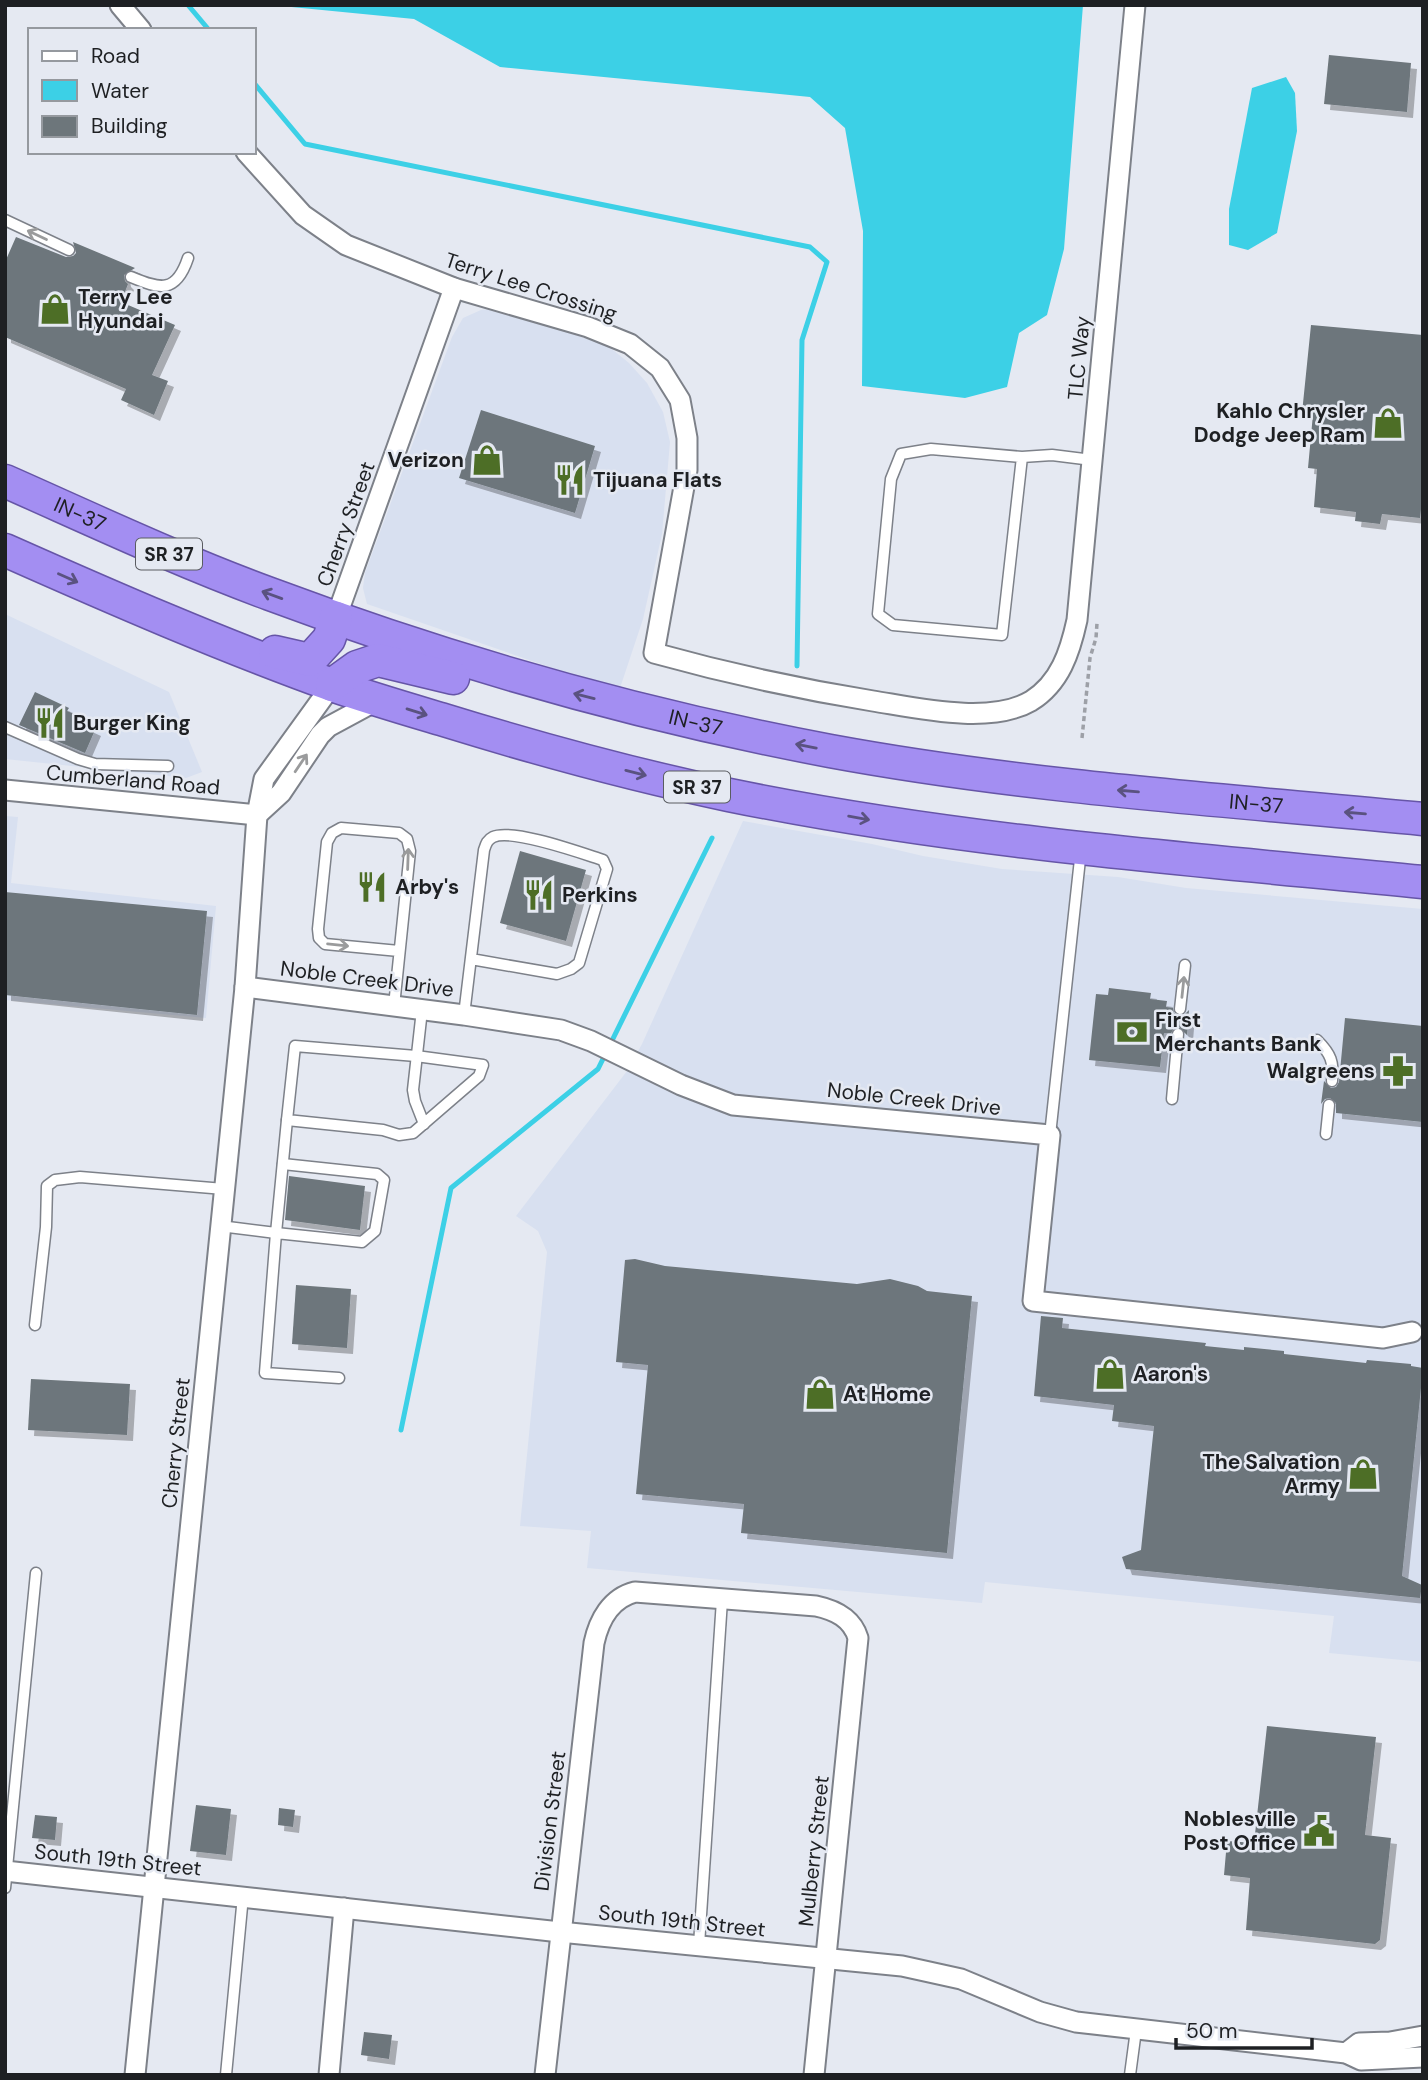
<svg xmlns="http://www.w3.org/2000/svg" width="1428" height="2080" font-family="'DM Sans',sans-serif">
<style>
.built{fill:#d8e0f0}
.water{fill:#3cd0e6}
.lines{fill:none;stroke-linecap:round;stroke-linejoin:round}
.stream{stroke:#3cd0e6;stroke-width:5}
.building{fill:#6d767b;filter:url(#shadow)}
.service-casing{stroke:#7d8189;stroke-width:13}
.minor-casing{stroke:#7d8189;stroke-width:23}
.trunk-casing{stroke:#6655a7;stroke-width:35}
.path{stroke:#9da0a7;stroke-width:3.5;stroke-dasharray:5 3.5;stroke-linecap:butt}
.service{stroke:#fff;stroke-width:10}
.minor{stroke:#fff;stroke-width:19}
.trunk{stroke:#a38ef2;stroke-width:32}
.oneway{stroke:#9a9b9c}
.oneway2{stroke:#5a5280}
.labels{text-anchor:middle;dominant-baseline:central;stroke-width:5;stroke-linejoin:round;paint-order:stroke}
.shield{fill:#e5e9f2;stroke:#5a5c61;stroke-width:2}
.shield-label{font-size:19px;font-weight:bold;fill:#1e2023}
.street-label{font-size:21px;fill:#1e2023;stroke:#e5e9f2}
.poi-label{font-size:21px;font-weight:bold;fill:#1e2023;stroke:#e5e9f2;text-anchor:start}
</style>
<defs>
<filter id="shadow"><feDropShadow dx="6" dy="6" stdDeviation="0" flood-color="#0004"/></filter>
</defs>
<rect width="100%" height="100%" fill="#e5e9f2"/>
<g class="built">
<polygon points="495,308 608,346 629,363 647,383 663,412 670,442 662,534 643,619 619,691 367,604 363,588 365,573 452,337 463,318 481,310"/>
<polygon points="5,614 169,692 202,772 186,778 5,759"/>
<polygon points="5,816 18,817 11,883 216,906 206,1018 5,1000"/>
<polygon points="743,821 872,844 923,856 1002,869 1118,877 1186,888 1423,909 1423,1662 1329,1653 1334,1616 985,1582 982,1603 587,1568 591,1531 520,1526 547,1252 538,1231 516,1216 627,1071 642,1044"/>
</g>
<g class="water">
<polygon points="271,5 1083,5 1064,249 1047,315 1019,333 1007,387 965,398 862,386 863,231 845,128 810,97 500,67 414,19"/>
<polygon points="1286,77 1295,93 1297,131 1277,233 1248,250 1229,245 1229,209 1252,88"/>
</g>
<g class="lines">
<g class="stream">
<polyline points="188,5 209,30"/>
<polyline points="254,83 305,144 810,247 827,262 802,340 797,666"/>
<polyline points="401,1430 451,1188 598,1069 712,838"/>
</g>
</g>
<g class="building">
<polygon points="1329,55 1411,63 1407,112 1324,104"/>
<polygon points="16,237 66,257 73,256 76,253 73,242 135,268 124,275 125,281 128,284 121,302 175,325 152,375 168,381 154,415 121,400 126,389 5,337 5,262"/>
<polygon points="1311,325 1423,335 1423,492 1420,518 1382,514 1380,524 1355,521 1356,512 1314,507 1317,469 1308,468 1313,414 1302,413"/>
<polygon points="481,410 595,446 575,513 459,478"/>
<polygon points="35,692 69,708 67,711 76,715 73,720 95,730 85,753 19,725"/>
<polygon points="520,851 586,870 566,941 500,923"/>
<polygon points="5,892 207,911 197,1015 5,995"/>
<polygon points="1109,988 1151,993 1150,999 1167,1001 1166,1007 1173,1008 1174,1013 1179,1016 1184,1015 1189,1010 1187,1035 1179,1027 1174,1028 1171,1033 1164,1033 1160,1067 1089,1060 1096,994 1108,995"/>
<polygon points="1345,1018 1423,1026 1423,1122 1336,1113 1336,1103 1330,1098 1325,1099 1321,1104 1324,1081 1331,1088 1336,1087 1339,1082"/>
<polygon points="289,1176 365,1186 360,1230 285,1220"/>
<polygon points="635,1259 665,1266 857,1284 890,1279 918,1286 927,1291 972,1296 947,1553 741,1533 744,1504 636,1494 648,1365 616,1362 625,1260"/>
<polygon points="296,1285 351,1289 347,1348 292,1344"/>
<polygon points="1041,1316 1063,1318 1062,1328 1206,1343 1205,1346 1244,1350 1244,1347 1284,1351 1284,1354 1366,1363 1367,1360 1411,1364 1411,1366 1423,1368 1402,1576 1422,1585 1420,1598 1126,1569 1122,1557 1141,1550 1154,1426 1112,1421 1114,1405 1034,1396"/>
<polygon points="31,1379 130,1384 127,1435 28,1430"/>
<polygon points="1267,1726 1376,1737 1365,1835 1391,1838 1380,1940 1375,1944 1246,1930 1250,1878 1224,1875 1227,1841 1254,1843"/>
<polygon points="196,1805 231,1809 226,1855 190,1851"/>
<polygon points="279,1808 295,1810 293,1827 278,1825"/>
<polygon points="35,1815 57,1817 55,1840 32,1838"/>
<polygon points="364,2032 392,2035 389,2059 361,2055"/>
</g>
<g class="lines">
<defs>
<g id="service">
<polyline points="5,220 69,250"/>
<path d="M131,277C160,289 176,294 188,258"/>
<polyline points="1022,457 1002,635 893,625 878,614 891,479 901,454 931,449 1022,457 1052,455 1092,460"/>
<polyline points="5,727 78,759 95,764 168,766"/>
<polyline points="394,1006 410,851 407,839 399,833 341,828 332,833 327,842 318,929 319,938 325,944 399,951"/>
<polyline points="1180,1009 1185,965"/>
<polyline points="422,1010 413,1090 415,1101 424,1124"/>
<path d="M464,1015L484,850C486,844 487,840 493,837C512,828 581,853 603,860L607,869L579,963L571,969L557,974L471,959"/>
<path d="M1317,1040C1331,1054 1334,1062 1332,1081"/>
<polygon points="295,1046 416,1056 483,1065 479,1076 413,1133 399,1135 383,1130 287,1120"/>
<polyline points="1172,1099 1178,1034"/>
<polyline points="1326,1134 1329,1105"/>
<polyline points="1050,1135 1081,850"/>
<polyline points="283,1164 377,1174 384,1180 375,1231 362,1242 276,1233 265,1373 339,1378"/>
<polyline points="220,1226 276,1233 287,1120"/>
<polyline points="35,1325 46,1227 47,1186 55,1180 80,1177 224,1189"/>
<polyline points="5,1888 36,1573"/>
<polyline points="699,1945 722,1600"/>
<polyline points="226,2075 243,1896"/>
<polyline points="1130,2075 1136,2030"/>
</g>
<g id="minor">
<polyline points="120,5 141,30"/>
<path d="M246,152L303,215L346,245L454,288L588,327L630,344L660,368L680,400L687,438V470L654,653C726,673 798,689 873,701C917,708 990,725 1031,701C1060,683 1070,652 1077,620L1135,5"/>
<polyline points="336,618 454,288"/>
<polyline points="5,790 257,815"/>
<polyline points="257,815 281,793 320,735 328,727 378,700"/>
<polyline points="245,987 464,1015 561,1030 591,1041 681,1085 733,1105 1050,1135 1033,1301 1383,1338 1412,1332"/>
<polyline points="5,1871 560,1932 902,1966 961,1979 1040,2012 1076,2022 1346,2053 1361,2060 1423,2057"/>
<polyline points="1346,2053 1359,2043 1390,2042 1423,2036"/>
<polyline points="135,2075 245,987 257,815 264,779 332,685"/>
<polyline points="329,2075 344,1908"/>
<path d="M545,2075L594,1643C599,1620 611,1598 635,1592L816,1606C835,1610 852,1618 858,1638L814,2075"/>
</g>
<g id="trunk">
<path id="s1" d="M5,481C93,520 180,561 270,594C452,662 639,715 830,751C1025,787 1225,800 1423,819"/>
<path d="M5,550C113,598 221,645 332,685C369,698 407,709 444,720C538,749 633,775 729,795C958,842 1191,859 1423,882"/>
<polyline points="275,652 310,660 329,639 336,618"/>
<polyline points="332,685 357,667 378,660 453,678"/>
</g>
</defs>
<use href="#service" class="service-casing"/>
<use href="#minor" class="minor-casing"/>
<use href="#trunk" class="trunk-casing"/>
<polyline class="path" points="1082,738 1090,658 1096,638 1097,623"/>
<use href="#service" class="service"/>
<use href="#minor" class="minor"/>
<use href="#trunk" class="trunk"/>
</g>
<defs><path id="oneway-shaft" d="M-6 0H5M1.5-3L5.5 0L1.5 3" fill="none" stroke-width="1.6" stroke-linecap="round" stroke-linejoin="round" transform="scale(1.75)"/></defs>
<g class="oneway">
<use href="#oneway-shaft" transform="translate(37 235) rotate(-155)"/>
<use href="#oneway-shaft" transform="translate(301 763) rotate(-56)"/>
<use href="#oneway-shaft" transform="translate(408 859) rotate(-88)"/>
<use href="#oneway-shaft" transform="translate(338 945) rotate(6)"/>
<use href="#oneway-shaft" transform="translate(1183 987) rotate(-84)"/>
</g>
<g class="oneway2">
<use href="#oneway-shaft" transform="translate(68 578) rotate(24)"/>
<use href="#oneway-shaft" transform="translate(272 595) rotate(-160)"/>
<use href="#oneway-shaft" transform="translate(584 696) rotate(-166)"/>
<use href="#oneway-shaft" transform="translate(417 712) rotate(17)"/>
<use href="#oneway-shaft" transform="translate(806 746) rotate(-169)"/>
<use href="#oneway-shaft" transform="translate(636 773) rotate(14)"/>
<use href="#oneway-shaft" transform="translate(1128 791) rotate(-175)"/>
<use href="#oneway-shaft" transform="translate(1355 813) rotate(-175)"/>
<use href="#oneway-shaft" transform="translate(859 818) rotate(10)"/>
</g>
<defs>
<symbol id="shop-bare" viewBox="-9 -9 18 18"><path d="M-5-2.5h2.3a2.7 3.5 0 0 1 5.4 0H5L5.5 6h-11ZM-1.5-2.5h3a1.5 2.3 0 0 0-3 0Z" fill="#4d6e26" stroke="#e5e9f2" stroke-width="2.5" paint-order="stroke"/></symbol>
<symbol id="restaurant-bare" viewBox="-9 -9 18 18"><path d="M-5-6h1v4h1v-4h1v4h1v-4h1v5L-1.5 .5V6h-2V.5L-5-1ZM5-6V6H3V1.5H1.5Q1.5-4 5-6Z" fill="#4d6e26" stroke="#e5e9f2" stroke-width="2.5" paint-order="stroke"/></symbol>
<symbol id="bank-bare" viewBox="-9 -9 18 18"><path d="M-6-4H6V4H-6ZM0-2.3a2.3 2.3 0 1 0 0 4.6a2.3 2.3 0 1 0 0-4.6Z" fill="#4d6e26" stroke="#e5e9f2" stroke-width="2.5" paint-order="stroke"/></symbol>
<symbol id="pharmacy-bare" viewBox="-9 -9 18 18"><path d="M-2-6h4v4h4v4h-4v4h-4v-4h-4v-4h4Z" fill="#4d6e26" stroke="#e5e9f2" stroke-width="2.5" paint-order="stroke"/></symbol>
<symbol id="civic-bare" viewBox="-9 -9 18 18"><path d="M-.6-6.5H3V-4.5H.6V-3L4-1V1h2V6H-6V1h2V-1L-.6-3ZM-1.2 2.5V6h2.4V2.5Z" fill="#4d6e26" stroke="#e5e9f2" stroke-width="2.5" paint-order="stroke"/></symbol>
</defs>
<g fill-rule="evenodd">
<use href="#shop-bare" x="33" y="287" width="44" height="44"/>
<use href="#shop-bare" x="1366" y="401" width="44" height="44"/>
<use href="#shop-bare" x="465" y="438" width="44" height="44"/>
<use href="#restaurant-bare" x="548" y="458" width="44" height="44"/>
<use href="#restaurant-bare" x="28" y="701" width="44" height="44"/>
<use href="#restaurant-bare" x="350" y="865" width="44" height="44"/>
<use href="#restaurant-bare" x="517" y="873" width="44" height="44"/>
<use href="#bank-bare" x="1110" y="1010" width="44" height="44"/>
<use href="#pharmacy-bare" x="1376" y="1049" width="44" height="44"/>
<use href="#shop-bare" x="1088" y="1352" width="44" height="44"/>
<use href="#shop-bare" x="798" y="1372" width="44" height="44"/>
<use href="#shop-bare" x="1341" y="1452" width="44" height="44"/>
<use href="#civic-bare" x="1297" y="1809" width="44" height="44"/>
</g>
<g class="labels">
<g class="shield">
<rect x="136" y="538.5" width="66" height="31" rx="5"/>
<rect x="664" y="771.5" width="66" height="31" rx="5"/>
</g>
<g class="shield-label">
<text x="169" y="554">SR 37</text>
<text x="697" y="787">SR 37</text>
</g>
<g class="street-label">
<text transform="translate(531 287) rotate(18)">Terry Lee Crossing</text>
<text transform="translate(1079 358) rotate(-85)">TLC Way</text>
<text stroke="none"><textPath href="#s1" startOffset="82">IN-37</textPath></text>
<text transform="translate(346 524) rotate(-70)">Cherry Street</text>
<text stroke="none"><textPath href="#s1" startOffset="733">IN-37</textPath></text>
<text transform="translate(133 780) rotate(5)">Cumberland Road</text>
<text stroke="none"><textPath href="#s1" startOffset="1300">IN-37</textPath></text>
<text transform="translate(367 979) rotate(7)">Noble Creek Drive</text>
<text transform="translate(914 1099) rotate(6)">Noble Creek Drive</text>
<text transform="translate(176 1443) rotate(-84)">Cherry Street</text>
<text transform="translate(550 1821) rotate(-83)">Division Street</text>
<text transform="translate(814 1851) rotate(-84)">Mulberry Street</text>
<text transform="translate(118 1860) rotate(6)">South 19th Street</text>
<text transform="translate(682 1921) rotate(6)">South 19th Street</text>
</g>
<g class="poi-label">
<text x="78" y="297">Terry Lee<tspan x="78" dy="24">Hyundai</tspan></text>
<text x="1365" y="411" text-anchor="end">Kahlo Chrysler<tspan x="1365" dy="24">Dodge Jeep Ram</tspan></text>
<text x="464" y="460" text-anchor="end">Verizon</text>
<text x="593" y="480">Tijuana Flats</text>
<text x="73" y="723">Burger King</text>
<text x="395" y="887">Arby's</text>
<text x="562" y="895">Perkins</text>
<text x="1155" y="1020">First<tspan x="1155" dy="24">Merchants Bank</tspan></text>
<text x="1375" y="1071" text-anchor="end">Walgreens</text>
<text x="1133" y="1374">Aaron's</text>
<text x="843" y="1394">At Home</text>
<text x="1340" y="1462" text-anchor="end">The Salvation<tspan x="1340" dy="24">Army</tspan></text>
<text x="1296" y="1819" text-anchor="end">Noblesville<tspan x="1296" dy="24">Post Office</tspan></text>
</g>
</g>
<rect width="1428" height="2080" fill="none" stroke="#1e2023" stroke-width="14"/>
<rect x="28" y="28" width="228" height="126" fill="#e5e9f2" stroke="#95999f" stroke-width="2"/>
<rect x="42" y="51" width="35" height="10" fill="#ffffff" stroke="#95999f" stroke-width="2"/>
<text x="91" y="63" font-size="21" fill="#1e2023">Road</text>
<rect x="42" y="80" width="35" height="21" fill="#3cd0e6" stroke="#95999f" stroke-width="2"/>
<text x="91" y="98" font-size="21" fill="#1e2023">Water</text>
<rect x="42" y="116" width="35" height="21" fill="#6d767b" stroke="#95999f" stroke-width="2"/>
<text x="91" y="133" font-size="21" fill="#1e2023">Building</text>
<path d="M1176 2038v10h136v-10" fill="none" stroke="#1e2023" stroke-width="3.5"/>
<text x="1186" y="2038" font-size="21" fill="#1e2023" stroke="#e5e9f2" stroke-width="5" paint-order="stroke">50 m</text>
</svg>
